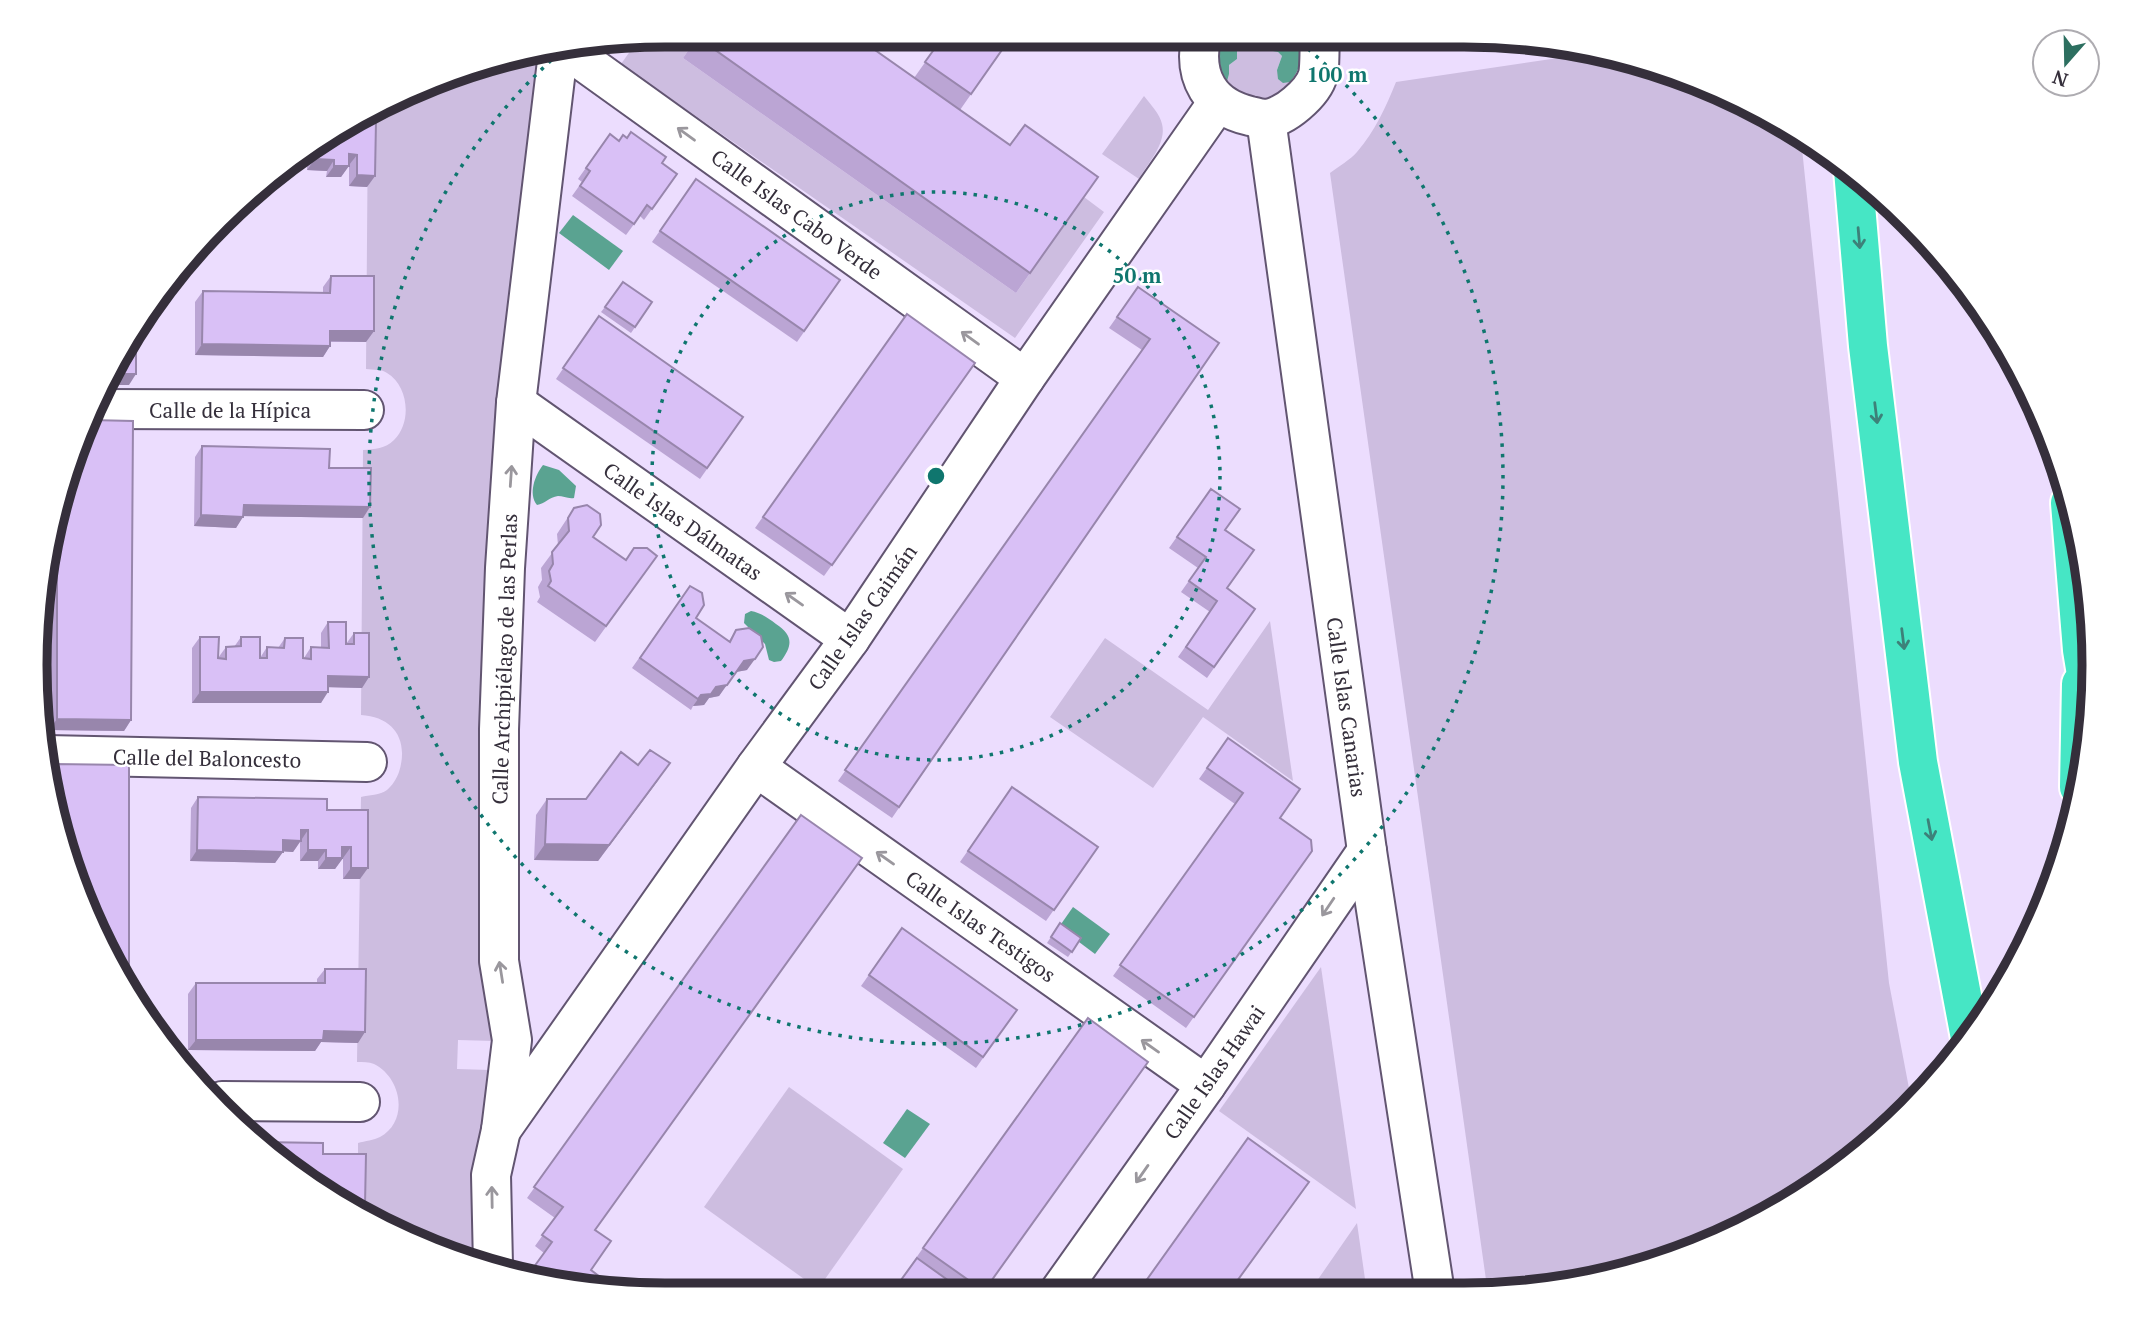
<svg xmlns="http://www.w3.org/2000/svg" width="2129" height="1330" font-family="'PT Serif',serif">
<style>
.green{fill:#cdbde0}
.water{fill:#5aa391}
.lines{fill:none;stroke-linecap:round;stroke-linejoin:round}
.minor-casing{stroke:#625571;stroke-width:42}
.tertiary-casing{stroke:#625571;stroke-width:42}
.motorway-casing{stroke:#fff;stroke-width:42}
.minor{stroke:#fff;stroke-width:38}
.tertiary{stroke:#fff;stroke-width:38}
.motorway{stroke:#46e6c5;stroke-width:38}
.wall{fill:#bba5d4}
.shaded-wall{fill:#9886ac}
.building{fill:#d9c0f6;stroke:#9886ac;stroke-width:2}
.oneway{stroke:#9a979d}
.oneway2{stroke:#3d8179}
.ring{fill:none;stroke:#0f766e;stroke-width:3.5;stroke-dasharray:3.5 7}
.labels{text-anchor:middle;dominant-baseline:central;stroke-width:5;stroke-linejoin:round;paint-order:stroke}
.street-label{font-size:21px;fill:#352f3b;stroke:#fff}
.rim{fill:none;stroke:#352f3b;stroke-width:9}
.centre{fill:#0f766e;stroke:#fff;stroke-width:3.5}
.ring-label{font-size:21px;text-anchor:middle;font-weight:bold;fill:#0f766e;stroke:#fff;stroke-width:5;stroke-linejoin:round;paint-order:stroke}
</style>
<rect width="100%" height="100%" fill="#ecddfe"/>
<g class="green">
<polygon points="665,35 699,35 683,58 1016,293 1084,197 1104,212 1015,338 621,64 638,40"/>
<path d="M1242,39C1256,38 1262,50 1278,52L1282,56L1277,70L1290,82L1297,74C1285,94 1278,97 1256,102L1221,81L1229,74V65L1237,59V45Z"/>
<path d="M1592,53L1705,83L1801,139L1889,983L1912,1104L1879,1139L1779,1211L1627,1273L1506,1294H1488L1330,173C1339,166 1350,160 1357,152C1375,131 1386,107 1396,82Z"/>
<path d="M541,55L495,1041L458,1040L457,1069L490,1070L482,1263L424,1247L358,1209V1143C365,1141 374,1140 380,1137C409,1121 402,1078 374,1064C369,1062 363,1062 357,1062L361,797C369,795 380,795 387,790C392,786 397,778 399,772C409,740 394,717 361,715L363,450C375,449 385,449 394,440C412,423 409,386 387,373C382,369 373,370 366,369L368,115L393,103L424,100L435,92L443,78L463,68Z"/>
<path d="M1144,96C1150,104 1160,114 1162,124C1167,143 1148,163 1139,179L1102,154Z"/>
<polygon points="1270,621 1293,781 1203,717 1153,788 1050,717 1105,638 1208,710"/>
<polygon points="1321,967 1356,1209 1219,1111"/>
<polygon points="789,1087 903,1169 818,1289 704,1207"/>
<polygon points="1357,1223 1367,1293 1308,1293 1312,1288"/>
</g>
<g class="water">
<path d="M1216,38L1298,39C1304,54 1301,69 1290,82L1283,83L1278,79L1277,70L1282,56L1278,52C1262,50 1256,38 1242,39L1237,45V59L1229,65V74L1227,81H1221Z"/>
<polygon points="573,215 623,251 609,270 559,233"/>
<path d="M543,465L559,470L576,486L574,498C568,499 563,496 558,496C549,497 545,504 537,505C528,494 535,475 543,465Z"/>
<path d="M751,611C761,613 768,618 776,624C793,635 793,645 781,661L774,662L769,660L765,644L744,623L745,614Z"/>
<polygon points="1073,907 1110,934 1095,954 1059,927"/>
<polygon points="907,1109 930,1124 905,1158 883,1143"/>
</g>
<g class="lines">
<defs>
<g id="minor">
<polyline points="569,51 1025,378"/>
<polyline points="516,403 850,639"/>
<polyline points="97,409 364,410"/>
<polyline points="47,755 367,762"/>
<polyline points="756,767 1206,1085"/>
<polyline points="222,1101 360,1102"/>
<polyline points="501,1130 756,767 850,639 1025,378 1218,102"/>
<polyline points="493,1265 491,1175 501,1130 512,1040 499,961 499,729 505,568 516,403 558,53"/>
<polyline points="1059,1292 1206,1085 1367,851"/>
</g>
<g id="tertiary">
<path d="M1201,38C1193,77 1210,107 1250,116C1254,117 1261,119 1266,119C1284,118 1313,93 1318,75C1320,65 1319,53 1320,42L1318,39"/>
<polyline points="1266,119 1367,851 1435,1293"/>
</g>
<g id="motorway">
<polyline points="1853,170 1868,346 1918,762 1970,1038"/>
<polyline points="2070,503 2082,650 2092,711"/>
<polyline points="2079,787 2081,684"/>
</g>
</defs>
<use href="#minor" class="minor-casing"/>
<use href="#tertiary" class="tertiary-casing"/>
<use href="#motorway" class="motorway-casing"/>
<use href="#minor" class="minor"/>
<use href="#tertiary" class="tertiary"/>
<use href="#motorway" class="motorway"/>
</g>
<g class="wall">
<polygon points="699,35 914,78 943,37 1011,37 960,110 1010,145 1098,177 1016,293 683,58"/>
<polygon points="357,120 375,176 367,187 349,186 349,165 341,177 326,177 327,171 307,170 307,149 300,160 295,160 315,141"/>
<polygon points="610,134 619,141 627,138 677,174 644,220 640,216 626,235 572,196 582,182 578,179"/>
<polygon points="696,179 840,280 797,342 652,242"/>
<polygon points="331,276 374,331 366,342 330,342 330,346 323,357 195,355 195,302 203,291 323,293 323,287"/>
<polygon points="1138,287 1219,343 892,818 838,781 1142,350 1109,328"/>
<polygon points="652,302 631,333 601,312 605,307"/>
<polygon points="907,314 975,363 824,576 755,528"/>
<polygon points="599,316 743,417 700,479 556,379"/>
<polygon points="202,446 329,468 363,518 243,516 236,528 194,526 195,457"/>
<polygon points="69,462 131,720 124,731 49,730 49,579"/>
<polygon points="1211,489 1225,530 1227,588 1255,609 1207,678 1178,657 1210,612 1181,592 1198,568 1169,548"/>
<polygon points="574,508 593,537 626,560 657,556 595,642 537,602 540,597 538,587 542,580 541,568 558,545 557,534"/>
<polygon points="690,586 696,618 729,641 736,630 747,670 736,672 719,696 709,698 704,705 693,706 691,710 632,668"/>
<polygon points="328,622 346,644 354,633 369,677 362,688 328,687 321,703 192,703 192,648 200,637 218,658 226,647 234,647 241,637 260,658 267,647 278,648 285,638 304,658 311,647 321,647 321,633"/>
<polygon points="1228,738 1280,818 1312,851 1186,1028 1113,976 1235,804 1199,779"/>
<polygon points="54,764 57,828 49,771"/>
<polygon points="638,765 659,779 598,861 534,860 536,815 547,799 586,799"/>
<polygon points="1012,787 1098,847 1046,921 960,862"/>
<polygon points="198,797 327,810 368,810 360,879 343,879 343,858 335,869 318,869 318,861 300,861 300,842 293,852 283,851 275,863 190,861 191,808"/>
<polygon points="801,815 595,1230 591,1270 583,1290 528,1275 544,1253 535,1246 555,1218 527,1198"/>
<polygon points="1060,923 1081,938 1068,957 1047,943"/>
<polygon points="902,928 1017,1010 976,1068 861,986"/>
<polygon points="325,969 358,1043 321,1042 315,1051 188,1050 188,994 196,983 317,983 317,979"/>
<polygon points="1088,1018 984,1291 893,1291 923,1248"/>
</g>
<g class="shaded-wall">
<polygon points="306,149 307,149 300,160 295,160"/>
<polygon points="349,154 357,155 349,165"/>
<polygon points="315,159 334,160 327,171 307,170"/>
<polygon points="334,166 349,166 341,177 326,177"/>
<polygon points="357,175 375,176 367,187 349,186"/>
<polygon points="330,331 374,331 366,342 322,341"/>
<polygon points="202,344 330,346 323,357 195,355"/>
<polygon points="116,374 136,374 129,385 110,385"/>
<polygon points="244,505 370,507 363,518 236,516"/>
<polygon points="201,515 243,517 236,528 194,526"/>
<polygon points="755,659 747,670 736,672 719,696 709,698 704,705 693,706 701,695 716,687 744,661"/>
<polygon points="328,676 369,677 362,688 321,687"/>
<polygon points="200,692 328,692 321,703 192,703"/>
<polygon points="57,719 131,720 124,731 49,730"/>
<polygon points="659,779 598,861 534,860 545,844"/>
<polygon points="301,830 308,830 293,852 275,851 283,840"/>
<polygon points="342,847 351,847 335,869 318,869 326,858"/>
<polygon points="197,850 283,852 275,863 190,861"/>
<polygon points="308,850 326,850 318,861 300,861"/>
<polygon points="351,868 368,868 360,879 343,879"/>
<polygon points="324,1031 365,1032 358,1043 321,1042 315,1051 188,1050 196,1040"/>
<polygon points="352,1205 365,1205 361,1211"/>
</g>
<g class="building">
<polygon points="699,35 855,36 1010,145 1025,125 1098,177 1030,273 697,37"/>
<polygon points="943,37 1011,37 971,94 925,62"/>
<polygon points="357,120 376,121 375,176 357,175 357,155 349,154 349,166 334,166 334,160 315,159 315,141"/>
<polygon points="631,132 666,157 662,163 677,174 652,209 647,205 634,224 580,186 590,171 586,168 610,134 619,141 623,135 627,138"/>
<polygon points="696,179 840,280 804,331 660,231"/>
<polygon points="331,276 374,276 374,331 330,331 330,346 202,344 203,291 330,293"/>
<polygon points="623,282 652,302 635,327 605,307"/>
<polygon points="1138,287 1219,343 899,807 845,770 1150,339 1117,317"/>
<polygon points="907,314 975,363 832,565 763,517"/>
<polygon points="599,316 743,417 707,468 563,368"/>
<polygon points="136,335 136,374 116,374"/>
<polygon points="91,420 133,421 131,720 57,719 57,533 69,462"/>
<polygon points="202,446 330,449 329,468 371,468 370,507 244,505 243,517 201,515"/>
<polygon points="1211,489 1240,509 1225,530 1254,550 1227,588 1255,609 1214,667 1186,647 1217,601 1189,581 1206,557 1177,537"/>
<polygon points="587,505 600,514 601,525 593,537 626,560 634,548 647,548 657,556 606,626 548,586 551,581 549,571 553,564 552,552 569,531 568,518 574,508"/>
<polygon points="690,586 702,593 704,605 696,618 730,642 736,630 749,628 761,636 763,647 755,659 744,661 727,685 716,687 711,694 701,695 698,699 640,658"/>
<polygon points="328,622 346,622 346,644 354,644 354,633 369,633 369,677 328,676 328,692 200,692 200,637 219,637 218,658 226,659 226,647 241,646 241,637 260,637 260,658 267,658 267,647 284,648 285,638 303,638 303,658 311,659 311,647 329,648"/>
<polygon points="1228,738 1300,789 1280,818 1311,840 1312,851 1194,1017 1120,965 1243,793 1207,768"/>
<polygon points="650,750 670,763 609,845 545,844 547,799 586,799 621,752 638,765"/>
<polygon points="54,764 129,765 129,988 57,828 53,805"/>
<polygon points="1012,787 1098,847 1054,910 968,851"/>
<polygon points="198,797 327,799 327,810 368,810 368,868 351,868 351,847 342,847 342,858 326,858 326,850 308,850 308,830 301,830 301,841 283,840 283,852 197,850"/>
<polygon points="801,815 862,858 595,1230 611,1241 591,1270 600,1277 591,1290 583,1290 542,1279 531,1271 552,1242 542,1235 563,1207 534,1187"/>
<polygon points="1060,923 1081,938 1072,952 1051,937"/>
<polygon points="902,928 1017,1010 983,1057 869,975"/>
<polygon points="325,969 366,969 365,1032 324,1031 323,1040 196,1040 196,983 325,983"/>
<polygon points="1088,1018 1148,1062 984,1291 923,1248"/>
<polygon points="1248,1138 1309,1182 1229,1292 1138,1292"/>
<polygon points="260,1142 323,1143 323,1154 366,1154 365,1205 352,1205 281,1165"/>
<polygon points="917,1258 963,1291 893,1291"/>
</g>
<defs><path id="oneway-shaft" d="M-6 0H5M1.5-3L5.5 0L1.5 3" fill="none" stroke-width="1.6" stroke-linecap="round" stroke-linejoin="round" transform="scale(1.75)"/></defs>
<g class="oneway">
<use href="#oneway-shaft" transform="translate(686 134) rotate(-144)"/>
<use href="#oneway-shaft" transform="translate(970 338) rotate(-144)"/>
<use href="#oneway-shaft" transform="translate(511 476) rotate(-86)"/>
<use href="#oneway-shaft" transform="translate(794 599) rotate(-145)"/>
<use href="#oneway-shaft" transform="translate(885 858) rotate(-145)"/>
<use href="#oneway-shaft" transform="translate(1328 907) rotate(124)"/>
<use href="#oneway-shaft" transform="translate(501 972) rotate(-99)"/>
<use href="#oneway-shaft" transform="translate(1150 1046) rotate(-145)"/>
<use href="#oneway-shaft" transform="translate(1142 1174) rotate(125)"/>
<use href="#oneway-shaft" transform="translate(492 1197) rotate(-91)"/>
</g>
<g class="oneway2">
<use href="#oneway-shaft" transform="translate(1859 238) rotate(85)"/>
<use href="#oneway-shaft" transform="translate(1876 413) rotate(83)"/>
<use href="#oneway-shaft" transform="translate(1903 639) rotate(83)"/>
<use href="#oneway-shaft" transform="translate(1930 830) rotate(79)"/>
</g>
<g class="ring">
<circle cx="936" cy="476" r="284"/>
<path d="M1300 42A567 567 0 1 1 557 55"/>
</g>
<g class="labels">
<g class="street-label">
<text transform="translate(797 214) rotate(36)">Calle Islas Cabo Verde</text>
<text x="230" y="410">Calle de la Hípica</text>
<text transform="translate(683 521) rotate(35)">Calle Islas Dálmatas</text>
<text transform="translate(862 617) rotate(-55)">Calle Islas Caimán</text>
<text transform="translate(504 659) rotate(-88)">Calle Archipiélago de las Perlas</text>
<text transform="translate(1347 707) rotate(82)">Calle Islas Canarias</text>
<text transform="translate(207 758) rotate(1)">Calle del Baloncesto</text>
<text transform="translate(981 926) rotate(35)">Calle Islas Testigos</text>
<text transform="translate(1214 1072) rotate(-55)">Calle Islas Hawai</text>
</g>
</g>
<path d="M0 0H2129V1330H0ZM665 47H1464A618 618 0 0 1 2082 665V665A618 618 0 0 1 1464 1283H665A618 618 0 0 1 47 665V665A618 618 0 0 1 665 47Z" fill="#fff" fill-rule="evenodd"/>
<path class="rim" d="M665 47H1464A618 618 0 0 1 2082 665V665A618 618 0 0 1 1464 1283H665A618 618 0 0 1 47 665V665A618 618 0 0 1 665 47Z"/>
<circle cx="936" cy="476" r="10" class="centre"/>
<g class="ring-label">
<text x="1337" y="82">100 m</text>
<text x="1137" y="283">50 m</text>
</g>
<g transform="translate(2066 63) rotate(200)"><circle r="33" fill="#ffffff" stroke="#aeacb1" stroke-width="2"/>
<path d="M0-5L12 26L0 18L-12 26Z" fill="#2d6f60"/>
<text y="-10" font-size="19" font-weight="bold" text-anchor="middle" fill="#352f3b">N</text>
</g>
</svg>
